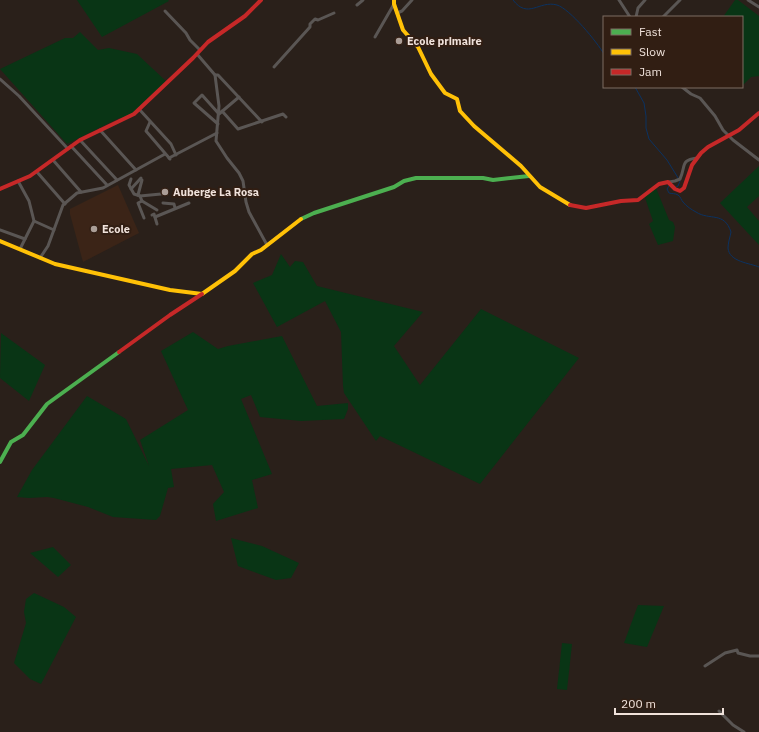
<svg xmlns="http://www.w3.org/2000/svg" width="759" height="732" font-family="'IBM Plex Sans',sans-serif">
<style>
.built{fill:#3b2417}
.green{fill:#093515}
.lines{fill:none;stroke-linecap:round;stroke-linejoin:round}
.stream{stroke:#0b3261;stroke-width:1}
.street{stroke:#5a5654;stroke-width:3}
.fast{stroke:#4caf50;stroke-width:4}
.slow{stroke:#ffc107;stroke-width:4}
.jam{stroke:#c62828;stroke-width:4}
.poi-dot{fill:#ab9e97;stroke:#311e13;stroke-width:1.5}
.labels{text-anchor:middle;dominant-baseline:central;stroke-width:4;stroke-linejoin:round;paint-order:stroke}
.poi-label{font-size:11px;font-weight:bold;fill:#f0e2db;stroke:#311e13;text-anchor:start}
</style>
<rect width="100%" height="100%" fill="#2a201a"/>
<polygon class="built" points="118,185 139,233 83,262 70,214 70,209"/>
<g class="green">
<polygon points="77,0 168,0 169,1 102,37"/>
<polygon points="735,0 738,0 759,16 759,76 751,77 742,86 742,17 723,17"/>
<polygon points="80,32 98,50 109,48 137,54 167,82 134,114 124,119 119,118 67,144 0,69 65,38 73,38"/>
<polygon points="759,166 759,196 747,207 759,221 759,245 720,203"/>
<polygon points="656,188 669,220 673,222 675,227 673,241 658,245 649,224 653,221 644,195"/>
<polygon points="281,254 290,267 295,261 303,262 317,286 423,312 394,346 420,385 481,309 579,358 480,484 380,436 376,441 344,393 343,386 341,332 325,301 277,327 253,283 272,275"/>
<polygon points="193,332 218,349 228,346 282,336 317,406 348,403 348,409 344,419 301,421 260,417 251,395 241,399 272,474 252,480 258,508 216,521 213,504 224,492 212,465 171,469 174,487 168,488 160,516 156,520 113,517 88,507 54,498 47,497 29,498 17,497 32,470 87,396 126,419 149,466 140,440 188,410 161,351"/>
<polygon points="1,333 45,365 29,401 0,378"/>
<polygon points="231,538 262,546 299,563 291,578 276,580 238,566"/>
<polygon points="53,547 71,565 58,577 30,553"/>
<polygon points="34,593 64,607 76,617 41,684 30,679 14,663 26,623 24,612 26,599"/>
<polygon points="638,605 664,606 647,647 624,643"/>
<polygon points="562,643 572,644 567,690 557,689"/>
</g>
<g class="lines">
<g class="stream">
<path d="M513,0C528,20 539,0 557,5C570,9 597,42 604,54"/>
<polyline points="635,87 644,103 646,116 646,128 649,139 667,160 680,181 678,186 676,187"/>
<path d="M669,186L667,189L669,193C672,194 675,193 678,195C681,197 681,200 683,202C686,206 692,210 696,212C710,221 724,211 731,232C730,237 728,243 728,248C729,262 750,263 759,267"/>
</g>
<g class="street">
<polyline points="619,0 630,17"/>
<polyline points="748,0 759,7"/>
<polyline points="357,5 363,0"/>
<polyline points="165,11 186,33 190,40 200,50"/>
<polyline points="397,13 402,11 412,0"/>
<polyline points="636,17 638,8 645,0"/>
<polyline points="663,17 680,0"/>
<polyline points="375,37 394,4"/>
<polyline points="197,54 215,75 219,106 216,141 227,158 239,173 243,181 246,202 249,212 267,245"/>
<polyline points="274,67 310,27 310,24 315,19 318,20 334,13"/>
<polyline points="215,75 218,75 262,122"/>
<polyline points="0,79 19,96 68,149"/>
<polyline points="682,87 691,94 700,98 715,116 723,130 733,140 759,160"/>
<polyline points="139,109 171,144 176,155"/>
<polyline points="222,111 238,129 283,114 286,117"/>
<polyline points="150,122 146,131 170,159"/>
<polyline points="218,124 194,103 202,95 219,114 239,97"/>
<polyline points="100,130 136,170"/>
<polyline points="80,140 117,180"/>
<polyline points="71,146 107,185"/>
<polyline points="169,158 217,133"/>
<polyline points="53,160 81,192"/>
<polyline points="37,172 65,204"/>
<polyline points="131,179 129,185 134,194 140,196 161,194"/>
<polyline points="18,181 29,201 34,221 20,249"/>
<path d="M669,182L675,181L680,179C686,166 680,160 697,158"/>
<polyline points="131,189 141,178"/>
<polyline points="138,195 142,180"/>
<polyline points="140,196 142,201 157,210"/>
<polyline points="142,201 138,203 144,218"/>
<polyline points="163,203 174,204 175,208"/>
<polyline points="152,215 154,214 157,224"/>
<polyline points="155,217 189,203"/>
<polyline points="34,221 54,230"/>
<polyline points="0,230 25,239"/>
<polyline points="40,258 48,246 63,205 77,193 103,188 165,154"/>
<polyline points="705,666 725,653 737,650 738,653 750,656 759,656"/>
<polyline points="719,711 733,725 744,732"/>
</g>
<g class="fast">
<polyline points="301,219 314,213 394,187 404,181 416,178 483,178 493,180 529,176"/>
<polyline points="0,462 11,442 23,435 47,404 119,352"/>
</g>
<g class="slow">
<polyline points="394,0 394,4 403,30 418,47 431,74 445,93 457,99 460,111 474,126 521,166 540,187 570,205"/>
<polyline points="0,241 55,264 170,290 202,294 235,271 252,254 261,250 301,219"/>
</g>
<g class="jam">
<polyline points="0,189 30,176 80,140 134,114 193,58 208,42 245,16 261,0"/>
<polyline points="570,205 586,208 621,201 638,200 659,184 668,182 675,189 680,191 684,188 692,165 701,153 708,147 739,130 759,113"/>
<polyline points="119,352 170,315 202,294"/>
</g>
</g>
<g class="poi-dot">
<circle cx="399" cy="41" r="4"/>
<circle cx="165" cy="192" r="4"/>
<circle cx="94" cy="229" r="4"/>
</g>
<g class="labels">
<g class="poi-label">
<text x="407" y="41">Ecole primaire</text>
<text x="173" y="192">Auberge La Rosa</text>
<text x="102" y="229">Ecole</text>
</g>
</g>
<rect x="603" y="16" width="140" height="72" fill="#311e13" stroke="#7d6c63"/>
<rect x="611" y="29" width="20" height="6" fill="#4caf50" stroke="#7d6c63"/>
<text x="639" y="36" font-size="12" fill="#f0e2db">Fast</text>
<rect x="611" y="49" width="20" height="6" fill="#ffc107" stroke="#7d6c63"/>
<text x="639" y="56" font-size="12" fill="#f0e2db">Slow</text>
<rect x="611" y="69" width="20" height="6" fill="#c62828" stroke="#7d6c63"/>
<text x="639" y="76" font-size="12" fill="#f0e2db">Jam</text>
<path d="M615 708v6h108v-6" fill="none" stroke="#f0e2db" stroke-width="2"/>
<text x="621" y="708" font-size="12" fill="#f0e2db" stroke="#311e13" stroke-width="3" paint-order="stroke">200 m</text>
</svg>
